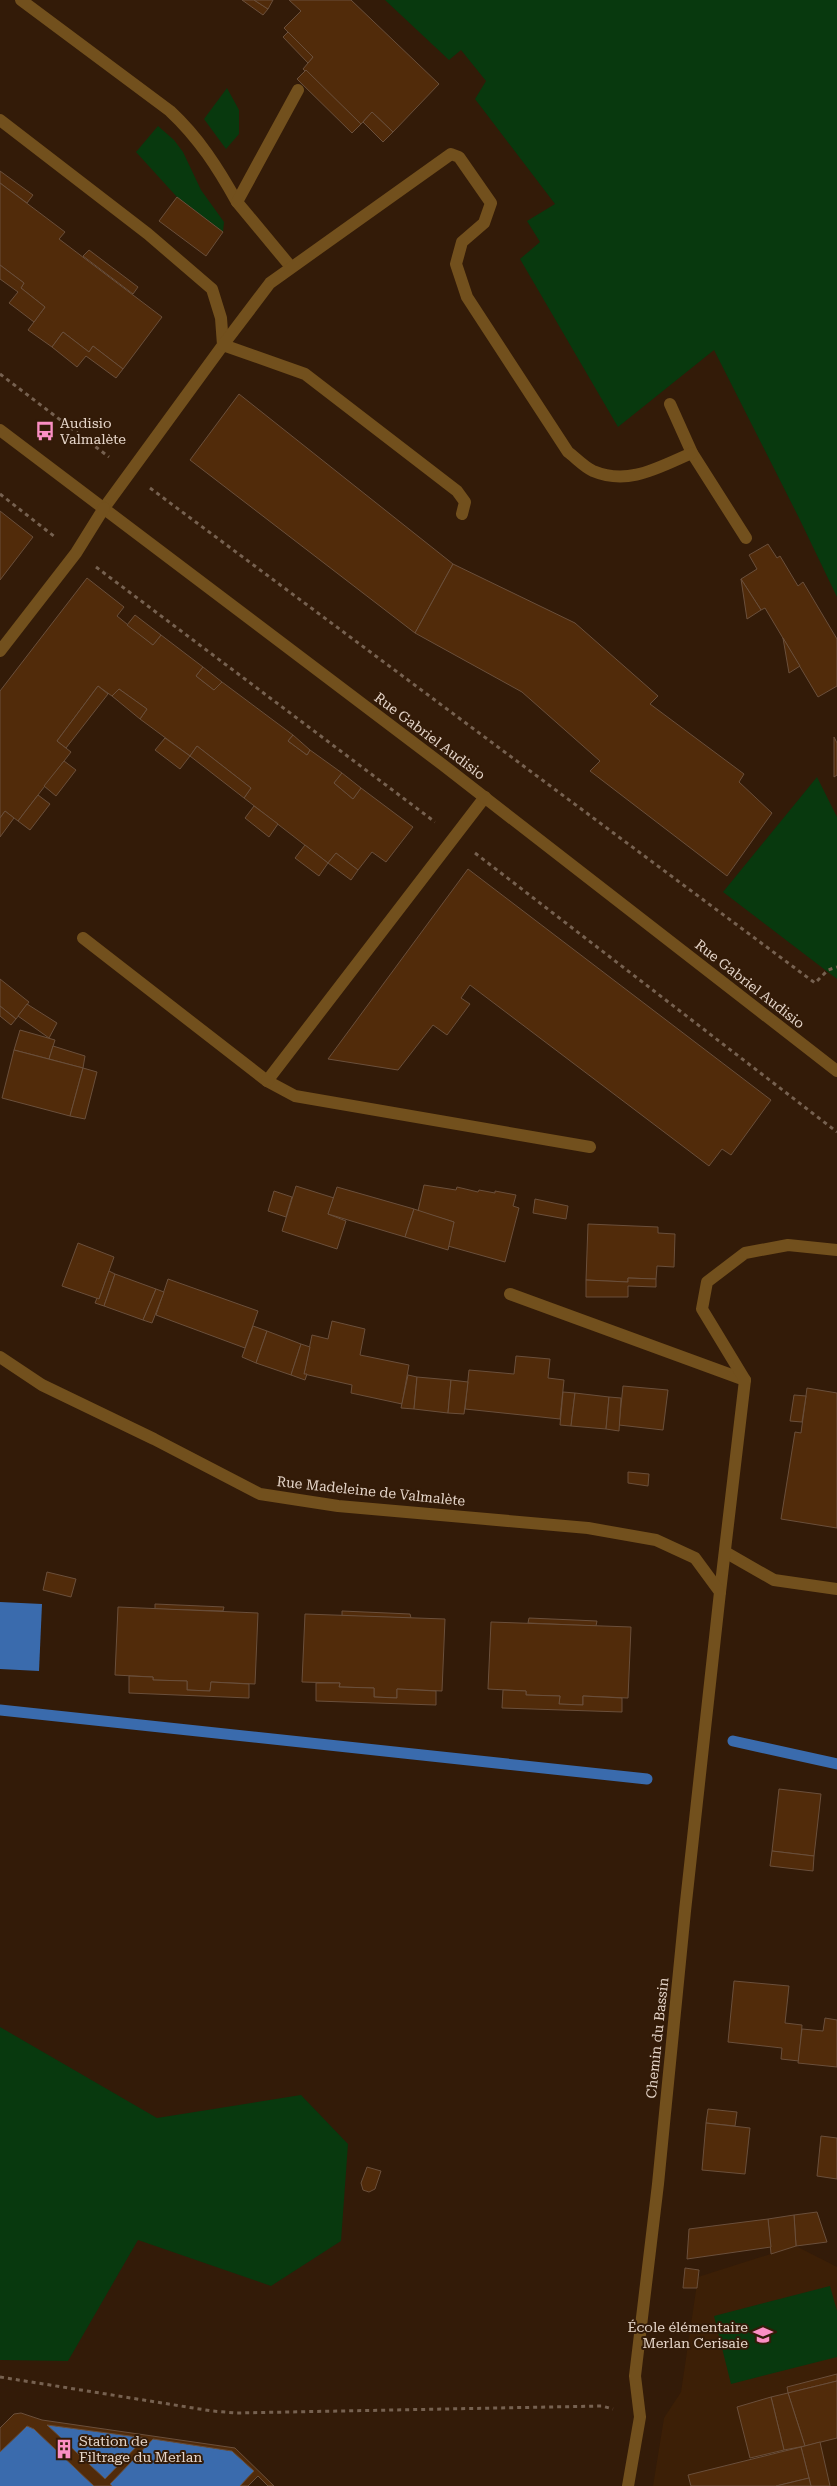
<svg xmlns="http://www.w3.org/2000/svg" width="837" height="2486" font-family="'Roboto Serif',serif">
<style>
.built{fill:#3c1f06}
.green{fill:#08390e}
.water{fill:#3a6bad}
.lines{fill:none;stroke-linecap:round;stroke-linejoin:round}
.stream{stroke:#3a6bad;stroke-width:11}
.building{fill:#512b0a;stroke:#6a4f3b;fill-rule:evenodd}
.path{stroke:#766150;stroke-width:3;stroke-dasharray:4 4;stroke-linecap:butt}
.service{stroke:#72501d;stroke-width:12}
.minor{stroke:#72501d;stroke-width:12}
.labels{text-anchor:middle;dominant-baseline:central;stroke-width:4;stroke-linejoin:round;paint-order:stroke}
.poi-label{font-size:14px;fill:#e4d4c8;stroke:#331b08;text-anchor:start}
.street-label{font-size:14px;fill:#e4d4c8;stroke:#331b08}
</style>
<rect width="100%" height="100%" fill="#331b08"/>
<polygon class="built" points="796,2246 837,2267 837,2486 653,2486 664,2418 681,2392 698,2277"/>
<g class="green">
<polygon points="385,0 837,0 837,597 799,518 714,350 618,427 520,259 540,242 527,221 555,204 475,99 486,81 461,50 449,60"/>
<polygon points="227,88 239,110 239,134 226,149 204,119"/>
<polygon points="158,126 174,140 183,152 201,190 224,222 223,232 177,197 136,152"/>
<polygon points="817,777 837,817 837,979 723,892"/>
<polygon points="0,2027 157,2118 301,2095 348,2144 341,2241 271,2286 138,2240 68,2361 0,2360"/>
<polygon points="830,2286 837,2311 837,2357 731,2384 714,2316"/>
</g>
<g class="water">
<polygon points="0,1602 42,1604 39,1671 0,1669"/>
<polygon points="47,2425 145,2438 105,2479"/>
<polygon points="27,2426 34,2429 94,2486 0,2486 0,2452"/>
<polygon points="153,2439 232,2451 254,2471 240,2486 112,2486 110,2484"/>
</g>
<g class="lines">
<g class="stream">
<polyline points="0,1710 647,1779"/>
<polyline points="733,1741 837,1764"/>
</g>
</g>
<g class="building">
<polygon points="242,0 254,0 268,9 263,15"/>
<polygon points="254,0 273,0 268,9"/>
<polygon points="289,0 351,0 439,84 393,132 372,112 361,124 303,69 313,57 284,28 301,11"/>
<polygon points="288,32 313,57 308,63 283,37"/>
<polygon points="306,70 361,124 352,133 297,79"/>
<polygon points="372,112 393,132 383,142 363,122"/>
<polygon points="0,171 33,195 27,203 0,183"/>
<polygon points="0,183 65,232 59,239 162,317 123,369 93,346 89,352 63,332 52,347 28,330 45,307 21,288 24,283 0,265"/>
<polygon points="177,197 223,232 206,256 159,221"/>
<polygon points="89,250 138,287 133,294 83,256"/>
<polygon points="0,265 24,283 21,288 45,307 34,322 9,303 18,292 0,279"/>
<polygon points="63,332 89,352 93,346 123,369 116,378 86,356 77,367 52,347"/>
<polygon points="239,394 453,564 415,633 190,460"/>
<polygon points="0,511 33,537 0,580"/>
<polygon points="768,544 777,558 780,556 798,586 803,582 837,639 837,686 818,697 765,608 761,610 741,579 757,569 749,555"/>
<polygon points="453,564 575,623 658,696 650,704 744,774 739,782 772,813 727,876 590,771 600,761 522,692 415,633"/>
<polygon points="87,578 124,607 117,616 153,645 161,635 203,667 196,676 214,690 222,682 293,735 288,741 307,755 310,750 342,773 334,783 353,799 361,788 413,827 386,862 372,852 358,870 336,853 328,863 244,798 251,788 197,746 190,756 140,719 147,709 119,689 112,696 98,686 57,741 71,752 18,821 5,811 0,818 0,691"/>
<polygon points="741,579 761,610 747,619"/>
<polygon points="135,615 161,635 153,645 127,625"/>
<polygon points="783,638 800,666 789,673"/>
<polygon points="203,667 222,682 214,690 196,676"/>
<polygon points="98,686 108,694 66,748 57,741"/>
<polygon points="119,689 147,709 140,719 112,696"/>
<polygon points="293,735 310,750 307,755 288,741"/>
<polygon points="834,737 837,743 837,775 834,777"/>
<polygon points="165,738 190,756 180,769 155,750"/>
<polygon points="197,746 251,788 244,798 190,756"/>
<polygon points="64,761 76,770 56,796 44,786"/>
<polygon points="342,773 361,788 353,799 334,783"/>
<polygon points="38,795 50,804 30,830 18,821"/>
<polygon points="254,806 278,824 269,837 245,818"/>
<polygon points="5,811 14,818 0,837 0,818"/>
<polygon points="305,845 328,863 319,876 295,858"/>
<polygon points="336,853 358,870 351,880 328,863"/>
<polygon points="468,869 771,1100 731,1155 722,1149 709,1166 470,985 461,998 470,1004 447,1035 433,1025 398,1070 328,1059"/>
<polygon points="0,979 29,1002 16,1019 0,1006"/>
<polygon points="27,1004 57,1023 49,1038 18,1016"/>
<polygon points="0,1006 16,1019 11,1025 0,1016"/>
<polygon points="20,1030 55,1040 49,1059 14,1050"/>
<polygon points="53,1046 85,1056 83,1068 49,1059"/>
<polygon points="14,1050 83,1068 70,1116 2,1098"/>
<polygon points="83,1068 97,1072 85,1119 70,1116"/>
<polygon points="424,1185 456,1190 457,1187 478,1192 479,1190 495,1193 495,1191 516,1195 513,1206 519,1208 505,1262 448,1246 454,1222 418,1211"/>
<polygon points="296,1186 334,1198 328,1214 346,1221 337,1249 282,1231"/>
<polygon points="337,1187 414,1209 405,1237 328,1214"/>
<polygon points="274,1191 292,1197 286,1217 268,1211"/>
<polygon points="535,1199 568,1206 566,1219 533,1213"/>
<polygon points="414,1209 454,1222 448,1250 405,1237"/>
<polygon points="588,1224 658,1227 658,1233 675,1234 674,1267 657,1266 656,1279 628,1278 628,1282 586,1280"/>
<polygon points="78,1243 114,1257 99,1299 62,1286"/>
<polygon points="109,1271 115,1274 104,1306 95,1303 97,1298 99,1299"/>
<polygon points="115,1274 156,1289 143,1320 104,1306"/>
<polygon points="628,1278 656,1279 656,1287 628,1286 628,1297 586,1297 586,1280 628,1282"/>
<polygon points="168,1279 258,1311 245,1348 156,1315"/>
<polygon points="156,1289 164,1292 152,1323 143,1320"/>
<polygon points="332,1321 365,1329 360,1355 409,1365 402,1404 351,1393 352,1385 304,1374 312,1335 328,1339"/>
<polygon points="253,1326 267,1331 256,1363 242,1357"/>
<polygon points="267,1331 301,1344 291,1375 256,1363"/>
<polygon points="301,1344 310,1347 304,1374 307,1374 305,1380 291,1375"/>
<polygon points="516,1356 550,1359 548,1378 564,1380 560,1419 465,1409 469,1370 514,1374"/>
<polygon points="408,1375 417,1377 414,1409 401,1408"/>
<polygon points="417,1377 451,1380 448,1413 414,1409"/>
<polygon points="451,1380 468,1382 464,1414 448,1413"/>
<polygon points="623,1386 668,1390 663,1430 619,1425"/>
<polygon points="807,1388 837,1393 837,1528 781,1519 795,1432 801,1433"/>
<polygon points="563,1392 575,1393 571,1426 560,1425"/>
<polygon points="575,1393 609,1397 606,1429 571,1426"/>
<polygon points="794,1395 806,1396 802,1422 790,1421"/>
<polygon points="609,1397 621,1398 619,1431 606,1429"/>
<polygon points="628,1472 649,1474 648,1486 628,1483"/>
<polygon points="47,1572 76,1579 71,1597 43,1590"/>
<polygon points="155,1604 224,1607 223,1611 155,1609"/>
<polygon points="118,1607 258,1613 255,1684 211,1682 210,1691 187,1690 187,1681 153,1680 153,1677 115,1675"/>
<polygon points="342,1611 410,1614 411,1618 342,1616"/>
<polygon points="305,1614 445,1619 442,1691 397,1689 397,1698 374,1697 374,1688 339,1687 340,1683 302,1682"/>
<polygon points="529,1618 597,1621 596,1626 528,1623"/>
<polygon points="491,1622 631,1627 628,1698 583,1696 583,1705 559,1704 560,1696 526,1695 526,1691 488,1689"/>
<polygon points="129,1676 153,1677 153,1680 187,1681 187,1690 210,1691 211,1682 249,1684 249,1698 129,1693"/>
<polygon points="316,1683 340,1683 339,1687 374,1688 374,1697 397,1698 397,1689 436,1691 436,1705 316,1701"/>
<polygon points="503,1690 526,1691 526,1695 560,1696 559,1704 583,1705 583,1696 622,1698 622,1712 502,1708"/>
<polygon points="779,1789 821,1794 814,1856 772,1851"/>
<polygon points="772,1851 814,1856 813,1871 770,1866"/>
<polygon points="734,1981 789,1986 785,2023 802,2025 799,2061 781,2059 782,2048 728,2042"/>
<polygon points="825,2018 837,2020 837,2067 798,2063 802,2029 823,2031"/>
<polygon points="708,2109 737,2112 735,2126 706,2123"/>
<polygon points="706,2123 750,2128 745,2174 702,2170"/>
<polygon points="821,2136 837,2138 837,2179 817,2176"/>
<polygon points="367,2167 381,2171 375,2189 369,2192 363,2190 361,2183"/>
<polygon points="817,2212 827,2242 796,2246 794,2215"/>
<polygon points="794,2215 796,2246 771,2254 768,2219"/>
<polygon points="768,2219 771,2247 687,2259 689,2229"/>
<polygon points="685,2268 699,2270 697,2288 683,2288"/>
<polygon points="837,2374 837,2381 788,2393 787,2387"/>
<polygon points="837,2381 837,2438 805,2446 788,2393"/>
<polygon points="788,2393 805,2446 784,2450 771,2397"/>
<polygon points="771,2397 784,2450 750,2458 737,2407"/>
<path d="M21,2413L42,2420L235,2448L274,2486H268L258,2476L248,2486H240L254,2471L232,2451L153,2439L110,2484L112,2486H94L34,2429L27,2426L0,2452V2428L14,2414ZM47,2425L145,2438L105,2479Z"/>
<polygon points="820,2442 830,2486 811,2486 801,2447"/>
<polygon points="801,2447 809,2478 776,2486 691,2486 688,2475"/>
<polygon points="809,2478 811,2486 776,2486"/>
</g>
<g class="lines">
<g class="path">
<polyline points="0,374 109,457"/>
<polyline points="150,488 815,983 828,970 837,967"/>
<polyline points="0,494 55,537"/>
<polyline points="96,567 435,822"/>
<polyline points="475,853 837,1132"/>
<polyline points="0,2377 212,2411 236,2413 602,2406 613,2409"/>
</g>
<g class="service">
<path d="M21,0L170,111C199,138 218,168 237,202"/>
<polyline points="0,120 148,234 212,289 221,318 223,345 104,508"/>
<polyline points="291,267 237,202 298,90"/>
<polyline points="670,404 692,453 746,538"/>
<path d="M462,514L465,502L457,491L305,374L223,345L270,283L451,154L459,157L491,203L484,223L462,242L456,264L467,297L568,452C576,458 584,467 593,471C629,486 659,467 692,453"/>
<polyline points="83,938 267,1081 295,1096 590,1147"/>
<polyline points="267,1081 485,797"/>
<polyline points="510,1294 745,1380"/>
<polyline points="725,1552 774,1580 837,1589"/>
<polyline points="720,1592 745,1380 702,1309 707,1282 745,1253 788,1245 837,1250"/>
</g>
<g class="minor">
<polyline points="0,430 443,765 837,1071"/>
<polyline points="0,651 76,553 104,508"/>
<polyline points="0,1357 42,1385 154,1439 260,1494 338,1506 588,1528 656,1540 695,1558 720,1592 685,1911 658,2184 635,2376 640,2417 628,2486"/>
</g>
</g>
<defs>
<symbol id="bus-bare" viewBox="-9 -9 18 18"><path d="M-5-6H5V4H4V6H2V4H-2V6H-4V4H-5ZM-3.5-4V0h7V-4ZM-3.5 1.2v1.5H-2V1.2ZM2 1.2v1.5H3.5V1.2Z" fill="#fb8fc4" stroke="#331b08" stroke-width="2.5" paint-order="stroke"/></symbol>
<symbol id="school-bare" viewBox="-9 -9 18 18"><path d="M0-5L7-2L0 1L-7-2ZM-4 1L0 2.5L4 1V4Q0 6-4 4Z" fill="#fb8fc4" stroke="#331b08" stroke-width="2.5" paint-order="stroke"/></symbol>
<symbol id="building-bare" viewBox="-9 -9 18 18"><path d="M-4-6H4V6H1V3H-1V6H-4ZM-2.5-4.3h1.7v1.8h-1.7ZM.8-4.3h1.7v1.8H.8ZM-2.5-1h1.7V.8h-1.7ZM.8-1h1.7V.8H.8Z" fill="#fb8fc4" stroke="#331b08" stroke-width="2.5" paint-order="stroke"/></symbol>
</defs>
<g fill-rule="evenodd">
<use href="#bus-bare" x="31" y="417" width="28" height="28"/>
<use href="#school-bare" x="749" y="2321" width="28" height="28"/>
<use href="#building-bare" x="50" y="2435" width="28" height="28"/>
</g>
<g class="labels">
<g class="poi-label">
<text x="60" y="423">Audisio<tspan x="60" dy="16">Valmalète</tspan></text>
<text x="748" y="2327" text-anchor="end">École élémentaire<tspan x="748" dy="16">Merlan Cerisaie</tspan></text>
<text x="79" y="2441">Station de<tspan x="79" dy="16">Filtrage du Merlan</tspan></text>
</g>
<g class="street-label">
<text transform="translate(430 736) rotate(37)">Rue Gabriel Audisio</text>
<text transform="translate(750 984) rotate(38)">Rue Gabriel Audisio</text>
<text transform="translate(371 1491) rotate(6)">Rue Madeleine de Valmalète</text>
<text transform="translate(657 2038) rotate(-84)">Chemin du Bassin</text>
</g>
</g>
</svg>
